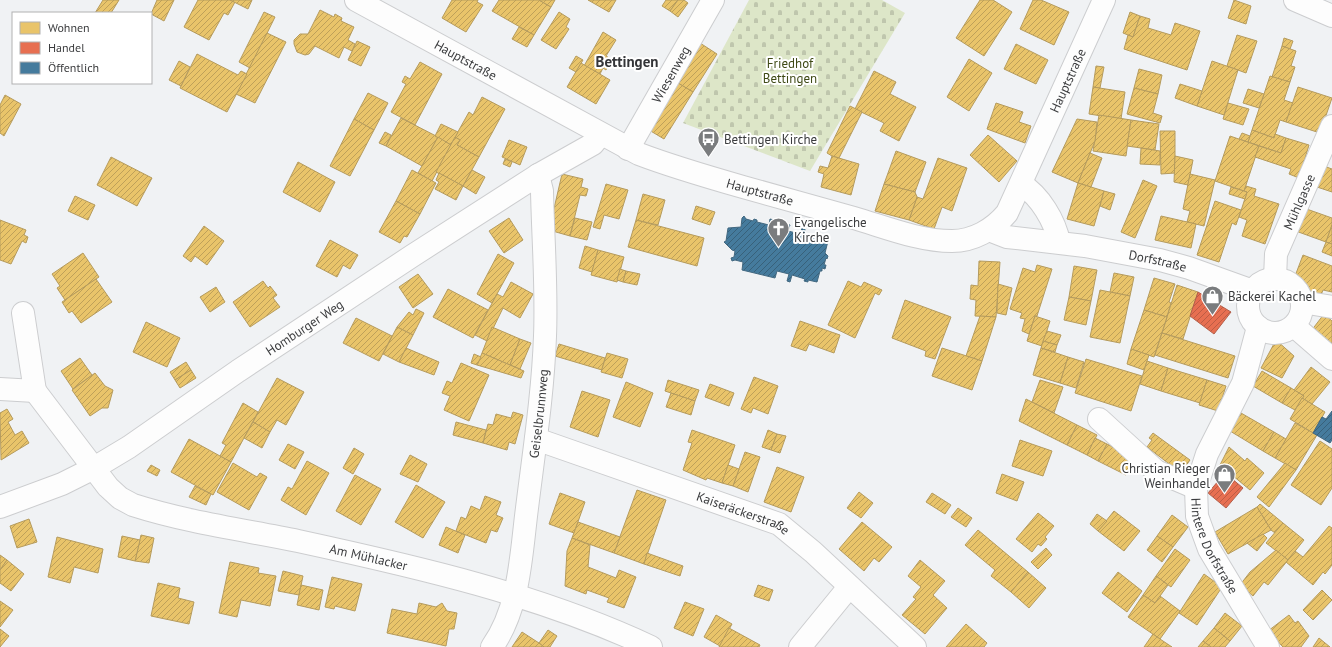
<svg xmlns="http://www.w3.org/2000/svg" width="1332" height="647" font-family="'PT Sans',sans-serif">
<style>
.cemetery{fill:url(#cemetery-stones)}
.homes{fill:url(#homes-hatch);stroke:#b59b5d}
.shops{fill:url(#shops-hatch);stroke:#b3604b}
.public{fill:url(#public-hatch);stroke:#426880}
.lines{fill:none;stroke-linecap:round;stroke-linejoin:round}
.minor-casing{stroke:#cccdcf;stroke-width:24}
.tertiary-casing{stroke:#cccdcf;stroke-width:24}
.minor{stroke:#fdfdfd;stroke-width:22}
.tertiary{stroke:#fdfdfd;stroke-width:22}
.labels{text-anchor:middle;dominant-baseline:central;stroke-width:4;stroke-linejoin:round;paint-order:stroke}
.street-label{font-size:13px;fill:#3b3c3e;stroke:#fff}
.park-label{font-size:13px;fill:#3f4a16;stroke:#fff}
.poi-label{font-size:13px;fill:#3b3c3e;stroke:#fff;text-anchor:start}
.quarter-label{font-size:15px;font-weight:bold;fill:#343538;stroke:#fff}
</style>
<defs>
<pattern id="cemetery-stones" width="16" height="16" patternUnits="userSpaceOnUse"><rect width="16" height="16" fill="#dde6c8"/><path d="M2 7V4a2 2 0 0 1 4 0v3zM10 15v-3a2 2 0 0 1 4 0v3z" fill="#bfc6ad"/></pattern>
<pattern id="homes-hatch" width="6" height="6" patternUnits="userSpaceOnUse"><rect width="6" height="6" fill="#e9c46a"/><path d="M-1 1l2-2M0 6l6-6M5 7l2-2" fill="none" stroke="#bea059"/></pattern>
<pattern id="shops-hatch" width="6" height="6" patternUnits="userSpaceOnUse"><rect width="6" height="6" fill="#e76f51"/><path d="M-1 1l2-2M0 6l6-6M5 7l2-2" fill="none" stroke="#bc5c45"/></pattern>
<pattern id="public-hatch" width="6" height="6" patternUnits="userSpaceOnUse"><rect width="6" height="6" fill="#457b9d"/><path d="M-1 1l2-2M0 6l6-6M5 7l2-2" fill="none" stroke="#38617a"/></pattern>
</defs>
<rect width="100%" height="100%" fill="#f0f2f4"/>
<polygon class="cemetery" points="749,0 882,0 905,13 810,171 683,123"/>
<g class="homes">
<polygon points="103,0 119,0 111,13 95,13"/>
<polygon points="157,0 174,0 164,21 151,14"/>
<polygon points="198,0 230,0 235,2 228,15 224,13 209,40 184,27"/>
<polygon points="230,0 252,0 248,9"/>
<polygon points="452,0 478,0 477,2 483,5 466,32 442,18"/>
<polygon points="499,0 539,0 551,7 534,35 492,11"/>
<polygon points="539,0 555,0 551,7"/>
<polygon points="588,0 616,0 609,12"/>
<polygon points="666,0 678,0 670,11 662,6"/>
<polygon points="678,0 684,0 688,3 678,17 670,11"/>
<polygon points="980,0 993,0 1012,12 984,56 956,38"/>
<polygon points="1033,0 1041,0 1069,12 1054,45 1020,29"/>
<polygon points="1234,0 1251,6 1246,24 1228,18"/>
<polygon points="320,10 334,17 335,14 342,18 341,21 354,27 348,40 355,44 352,51 344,47 339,58 315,46 309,54 305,55 297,52 294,44 294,40 300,34 308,34"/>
<polygon points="264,12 275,17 250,68 239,62"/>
<polygon points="559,12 570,19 566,27 569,29 556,49 541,40"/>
<polygon points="1130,12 1140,16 1133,37 1123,33"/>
<polygon points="1140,16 1150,19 1148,28 1171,35 1175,23 1200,31 1187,70 1124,49 1128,35 1133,37"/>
<polygon points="519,27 534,35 527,47 512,39"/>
<polygon points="603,32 616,40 606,56 611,59 606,70 603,68 600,74 584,66"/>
<polygon points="267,33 286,42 255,103 236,94"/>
<polygon points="1237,35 1257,41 1246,73 1227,66"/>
<polygon points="1284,38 1293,41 1290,49 1282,46"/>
<polygon points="357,41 370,47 361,66 348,60"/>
<polygon points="700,43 717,54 693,92 676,82"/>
<polygon points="1016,44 1048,60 1036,84 1004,69"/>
<polygon points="1282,46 1296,51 1291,66 1295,67 1290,82 1272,77"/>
<polygon points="197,54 238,75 241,71 247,74 227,112 180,88"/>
<polygon points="576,56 583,60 576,72 569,68"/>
<polygon points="969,59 992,73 969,111 947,97"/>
<polygon points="179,61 190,67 181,86 169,80"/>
<polygon points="1212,61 1238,70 1224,115 1197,106"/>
<polygon points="420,62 442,74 415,125 391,112 406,84 402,82 405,76 410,79"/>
<polygon points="581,63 610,80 596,104 567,87"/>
<polygon points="1096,66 1104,67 1100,88 1093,87"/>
<polygon points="1139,69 1162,75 1158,94 1134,88"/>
<polygon points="874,71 896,82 890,94 916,107 899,141 880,131 884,123 855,109"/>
<polygon points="1270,76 1290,82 1284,100 1293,103 1286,122 1280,120 1274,138 1252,130"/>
<polygon points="678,83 693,92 664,139 649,130"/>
<polygon points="1180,84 1202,91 1197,106 1175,98"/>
<polygon points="1093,87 1125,92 1121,119 1089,114"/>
<polygon points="1298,87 1332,98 1320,133 1286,122"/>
<polygon points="1134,88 1158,94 1153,113 1162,116 1160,123 1127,114"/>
<polygon points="1248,89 1264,94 1259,108 1243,103"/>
<polygon points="368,93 388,103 374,130 354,119"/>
<polygon points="5,95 21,104 4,136 0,133 0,105"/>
<polygon points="482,97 505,109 479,157 457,145 460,140 455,137 469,112 473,115"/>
<polygon points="996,103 1023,112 1019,122 1031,126 1025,143 987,129"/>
<polygon points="1228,103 1249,109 1243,125 1223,119"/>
<polygon points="850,106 862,112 839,158 832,156 827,153"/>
<polygon points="1099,115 1131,120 1126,156 1093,151"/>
<polygon points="401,118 438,137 422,166 386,146"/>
<polygon points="354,119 374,130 350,176 330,166"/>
<polygon points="1077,119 1097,122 1095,141 1078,183 1052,172"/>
<polygon points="1131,120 1159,124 1155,150 1127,146"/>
<polygon points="441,124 458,132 451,145 435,136"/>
<polygon points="1252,130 1274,138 1275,134 1286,138 1281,153 1248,142"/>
<polygon points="1160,131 1175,131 1175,173 1161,174"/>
<polygon points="385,132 391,135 386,146 379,143"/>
<polygon points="1242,133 1250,136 1248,142 1239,139"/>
<polygon points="988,135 1017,161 999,182 970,155"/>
<polygon points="1230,136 1259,146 1244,191 1215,181"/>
<polygon points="438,137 451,145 432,181 418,173"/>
<polygon points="455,137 460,140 457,145 479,157 463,186 436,172"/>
<polygon points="1286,138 1309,145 1299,178 1289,174 1291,169 1255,157 1259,146 1281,153"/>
<polygon points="509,140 527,147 520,165 502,157"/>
<polygon points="1141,148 1160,151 1160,165 1140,164"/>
<polygon points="896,151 926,162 915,192 884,184"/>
<polygon points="1090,153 1102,158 1091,187 1078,183"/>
<polygon points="832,156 859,164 851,195 821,187 824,174 818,172 820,166 828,168"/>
<polygon points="1175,156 1193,160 1188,185 1174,182"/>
<polygon points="111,157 152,178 137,206 97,185"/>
<polygon points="938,158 967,168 952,211 942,207 934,229 909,220 917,197 923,199"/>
<polygon points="505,159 512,162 510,167 503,164"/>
<polygon points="298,162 335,182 320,212 283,192"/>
<polygon points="1321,165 1332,169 1332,192 1314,186"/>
<polygon points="412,170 436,183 420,214 396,201"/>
<polygon points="472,170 485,177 476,194 463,186"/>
<polygon points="439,173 463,186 456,200 435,189 439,182 436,180"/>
<polygon points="562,174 583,179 581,187 588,189 586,196 580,195 570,236 549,230"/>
<polygon points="1190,174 1215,180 1204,226 1187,222 1190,211 1183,209"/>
<polygon points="1143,180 1157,186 1135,238 1121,232"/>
<polygon points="1078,183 1104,191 1094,226 1067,219"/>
<polygon points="606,184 628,190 619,219 604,215 600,229 593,227"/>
<polygon points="884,184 915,192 917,197 909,220 875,211"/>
<polygon points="1246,186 1256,189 1254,196 1279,204 1265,244 1242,236 1247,220 1239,217 1247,192 1244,191"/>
<polygon points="1231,187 1247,192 1245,199 1229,194"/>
<polygon points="1104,191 1115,194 1110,210 1100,206"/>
<polygon points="643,194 665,200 658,225 636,220"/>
<polygon points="75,196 95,205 88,220 68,211"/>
<polygon points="396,201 420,214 407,237 404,236 400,243 379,232"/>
<polygon points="1215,201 1241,210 1236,225 1232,223 1219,262 1197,255"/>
<polygon points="696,206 715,212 710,225 692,219"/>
<polygon points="1301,207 1332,218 1332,225 1326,242 1293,230"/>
<polygon points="1161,216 1196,224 1191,248 1155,240"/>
<polygon points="509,218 523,240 504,253 489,231"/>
<polygon points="575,218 592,222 587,240 570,236"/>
<polygon points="0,220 26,230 24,235 28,237 26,243 22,241 11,264 0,260"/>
<polygon points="636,220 704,238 697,266 628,247"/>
<polygon points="1332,225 1332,244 1326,242"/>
<polygon points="204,226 224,241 207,265 195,256 191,262 183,256"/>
<polygon points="330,240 358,255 350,269 343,265 337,277 316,266"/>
<polygon points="1326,242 1332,244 1332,256 1322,252"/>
<polygon points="585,246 598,250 592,272 579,268"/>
<polygon points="598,250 624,257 617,282 591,275"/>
<polygon points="83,253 99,277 65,300 57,288 60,286 52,274"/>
<polygon points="498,254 514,263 492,303 477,294"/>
<polygon points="1303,255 1332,266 1332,292 1323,290 1321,295 1292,284"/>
<polygon points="979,261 1000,262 996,317 975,316 976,300 970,299 971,285 978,286"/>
<polygon points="1037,265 1052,269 1037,316 1035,316 1029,334 1022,331 1025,319 1020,318 1022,313 1010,309 1023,268 1035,272"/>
<polygon points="1074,266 1097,270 1091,301 1069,297"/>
<polygon points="620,269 626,271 623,282 617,280"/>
<polygon points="626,271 640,274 637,285 623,282"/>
<polygon points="1114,273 1134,277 1130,296 1110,292"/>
<polygon points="418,274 433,294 413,308 399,287"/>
<polygon points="1154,278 1175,284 1169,302 1171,303 1167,317 1144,310"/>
<polygon points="96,279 112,302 81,323 72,311 69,313 62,302"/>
<polygon points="263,281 268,288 270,286 277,295 273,298 280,307 250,327 233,302"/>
<polygon points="848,281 861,287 864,282 882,290 879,295 875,293 855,338 828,325"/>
<polygon points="511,282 533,294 520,318 503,308 487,341 475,335 497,294 503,297"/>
<polygon points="998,284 1012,288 1006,315 997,313"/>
<polygon points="1177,285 1198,292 1183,339 1162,333"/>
<polygon points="216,287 225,302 210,312 200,297"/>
<polygon points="448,289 488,310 473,338 433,317"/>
<polygon points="1100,290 1130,296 1120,343 1090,337"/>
<polygon points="1069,297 1091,301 1086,325 1064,320"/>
<polygon points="905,300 951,317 935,359 925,356 926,351 892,338"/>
<polygon points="416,309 424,313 413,335 397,327 409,312 413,315"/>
<polygon points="1144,310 1167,317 1154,357 1131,349"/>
<polygon points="1324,314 1332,321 1332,354 1308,335"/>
<polygon points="980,316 996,317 982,361 966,356"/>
<polygon points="1035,316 1050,321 1042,346 1027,341"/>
<polygon points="356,318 392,336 379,361 343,343"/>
<polygon points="800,321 840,335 834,353 809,344 806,351 791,346"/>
<polygon points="146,322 180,338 167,367 133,352"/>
<polygon points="397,327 413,335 399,362 383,354"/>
<polygon points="492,327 520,339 510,365 482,353"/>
<polygon points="1047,331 1061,335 1057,345 1043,341"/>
<polygon points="1162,333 1235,356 1228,378 1155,355"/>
<polygon points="520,339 531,343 520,369 510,365"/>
<polygon points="1276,340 1294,356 1282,378 1261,368"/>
<polygon points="1043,341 1057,345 1055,352 1041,348"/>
<polygon points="559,344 605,358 602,370 555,356"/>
<polygon points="406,348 439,362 434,375 399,362"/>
<polygon points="942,348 982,361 972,390 932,376"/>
<polygon points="1041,348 1068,357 1060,383 1033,375"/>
<polygon points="1131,349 1149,355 1144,370 1127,364"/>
<polygon points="482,353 524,371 521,378 477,365"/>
<polygon points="607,353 628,359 622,378 601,372"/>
<polygon points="474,354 481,357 477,365 471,363"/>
<polygon points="1068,357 1084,362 1076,388 1060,383"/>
<polygon points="80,358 92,375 73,389 61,371"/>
<polygon points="1086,359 1142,376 1131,411 1075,393"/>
<polygon points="1147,361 1168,368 1161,391 1140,384"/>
<polygon points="186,362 191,370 175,380 170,372"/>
<polygon points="461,363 489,375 469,421 444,410 450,396 442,393 447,381 452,383"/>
<polygon points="1311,367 1330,382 1312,404 1302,398 1304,396 1294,390"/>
<polygon points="1168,368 1207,380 1200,403 1161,391"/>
<polygon points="191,370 196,378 180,388 175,380"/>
<polygon points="1262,371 1291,388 1282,403 1253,386"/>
<polygon points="95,373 105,386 113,390 108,408 102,408 90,416 72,390"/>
<polygon points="754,377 778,386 768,414 753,408 751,413 741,409"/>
<polygon points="277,378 304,392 286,425 277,420 270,432 253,422"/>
<polygon points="668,380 699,390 695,401 665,391"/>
<polygon points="1040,380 1063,387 1054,413 1032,402"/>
<polygon points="1207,380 1226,386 1218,411 1199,405"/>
<polygon points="626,382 653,393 640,427 613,417"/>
<polygon points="710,384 734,393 729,406 705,397"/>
<polygon points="1291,388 1304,396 1295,410 1282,403"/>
<polygon points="582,391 610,400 598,437 570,427"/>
<polygon points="671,393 695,401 691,415 666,407"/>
<polygon points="1302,398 1325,412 1313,433 1290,419"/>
<polygon points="1026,399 1077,425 1067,445 1019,421"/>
<polygon points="243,403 258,412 231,462 220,456 226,445 222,443"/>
<polygon points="7,409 13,419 8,422 15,435 22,431 29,443 1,460 0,413"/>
<polygon points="513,412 523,415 515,444 509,442 507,450 483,443 488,424 493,425 496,414 511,418"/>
<polygon points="1241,413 1274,432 1263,451 1230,431"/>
<polygon points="253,422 270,432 262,448 244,438"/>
<polygon points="456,422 486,430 483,443 453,435"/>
<polygon points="1295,423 1317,435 1296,470 1275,458"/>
<polygon points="1077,425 1097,435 1087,455 1067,445"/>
<polygon points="692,430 735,445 722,483 707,478 706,480 683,470 692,443 688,442"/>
<polygon points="768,430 777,434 771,450 762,447"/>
<polygon points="1274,432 1286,439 1275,458 1263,451"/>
<polygon points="1153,433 1190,460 1181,473 1147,447 1152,440 1149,438"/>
<polygon points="777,434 786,436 780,453 771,450"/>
<polygon points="1095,438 1107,444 1098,461 1087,455"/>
<polygon points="189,439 231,462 213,495 171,472"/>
<polygon points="1020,440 1052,451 1043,476 1012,466"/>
<polygon points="1320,441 1332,449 1332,488 1321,505 1291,485"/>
<polygon points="288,444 304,452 295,469 279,460"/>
<polygon points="1107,444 1134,458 1126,475 1098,461"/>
<polygon points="1229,447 1245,461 1247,458 1264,473 1250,490 1220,465"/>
<polygon points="354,448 364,454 353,474 343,468"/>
<polygon points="745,452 760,457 748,492 733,486"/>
<polygon points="410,455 427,464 418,482 400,474"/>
<polygon points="307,461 329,473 306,515 281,500 288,487 292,489"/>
<polygon points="233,463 257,477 260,473 267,477 249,510 217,492"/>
<polygon points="1285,463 1296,470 1269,507 1257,497"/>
<polygon points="151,465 160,470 157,476 147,471"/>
<polygon points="728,465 739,469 733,486 722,483"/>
<polygon points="777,467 804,477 791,512 764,502"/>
<polygon points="1002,474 1024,482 1017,501 996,493"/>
<polygon points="355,475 381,489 361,525 336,511"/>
<polygon points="416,485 445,502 423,538 395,522"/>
<polygon points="195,486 211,494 206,505 189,497"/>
<polygon points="637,490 666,500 644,564 614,553"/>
<polygon points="859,492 873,503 861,518 847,508"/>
<polygon points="560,493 585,502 574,533 549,524"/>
<polygon points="932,493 951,505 945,514 926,502"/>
<polygon points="485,496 501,502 496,515 503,518 497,532 491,530 486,543 456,531 461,517 466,519 471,506 480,510"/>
<polygon points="1260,504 1283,523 1275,533 1271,530 1257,507"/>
<polygon points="1257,507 1271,530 1228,554 1215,532"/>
<polygon points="958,508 972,518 966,527 951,517"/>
<polygon points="1114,511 1140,531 1124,551 1098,531"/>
<polygon points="1038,513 1054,526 1045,537 1047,539 1041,546 1038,544 1032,552 1016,539"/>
<polygon points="1097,514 1107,521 1098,531 1090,524"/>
<polygon points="1172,515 1188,527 1173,547 1157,536"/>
<polygon points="29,519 37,542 17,548 10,526"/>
<polygon points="578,522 620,537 614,553 572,538"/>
<polygon points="862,522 892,547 879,562 874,558 864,571 839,549"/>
<polygon points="1283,523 1304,540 1288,560 1266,543"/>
<polygon points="1329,526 1332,528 1332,565 1325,574 1323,572 1313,585 1286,562 1295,551 1303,557"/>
<polygon points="446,527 465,535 458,553 439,545"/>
<polygon points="978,530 1028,572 1011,592 991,576 995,570 965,545"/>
<polygon points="1263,534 1267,538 1257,551 1247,543"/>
<polygon points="141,535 154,538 149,563 135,561"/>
<polygon points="122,536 140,540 135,561 118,557"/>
<polygon points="1157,536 1173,547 1162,562 1147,550"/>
<polygon points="57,537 103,549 98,573 74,567 70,583 48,577"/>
<polygon points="572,538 590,545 588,567 616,578 619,570 636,577 624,608 607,602 609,598 587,590 586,594 565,586 567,551"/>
<polygon points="1046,548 1052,555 1038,569 1031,562"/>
<polygon points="1175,549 1190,560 1171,587 1156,576"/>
<polygon points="1276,550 1288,560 1268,585 1264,582 1253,596 1240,585 1250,572"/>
<polygon points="647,553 683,566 680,576 644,564"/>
<polygon points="0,555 7,560 0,570"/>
<polygon points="7,560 24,574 11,591 0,583 0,570"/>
<polygon points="920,560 945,581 933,595 947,608 925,634 902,615 916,599 913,597 921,587 908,576"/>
<polygon points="230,562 259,568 258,573 276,576 270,606 241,600 237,617 219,613"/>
<polygon points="283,571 303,576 299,595 278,591"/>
<polygon points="1028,572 1046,588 1029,608 1011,592"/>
<polygon points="1118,572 1142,591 1127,612 1102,593"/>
<polygon points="1204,574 1222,587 1197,625 1179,613"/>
<polygon points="1156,576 1168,585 1155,603 1143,595"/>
<polygon points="332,577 362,584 355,611 335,606 334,609 325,607"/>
<polygon points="158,583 180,588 178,598 194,602 189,624 151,616"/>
<polygon points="301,585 323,590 319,610 297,605"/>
<polygon points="758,585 773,590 769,601 754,596"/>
<polygon points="1322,590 1332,600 1313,620 1303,610"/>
<polygon points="1143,595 1155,603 1160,596 1180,611 1160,639 1128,617"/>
<polygon points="0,601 13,610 0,627"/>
<polygon points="685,602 704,609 693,636 674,628"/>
<polygon points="419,603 436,607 442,603 447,611 457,613 454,629 449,629 446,646 387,633 392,609 417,614"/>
<polygon points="1225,613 1242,626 1230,641 1214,628"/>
<polygon points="716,615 732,624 720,646 704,637"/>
<polygon points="1289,615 1295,623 1298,621 1309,636 1301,647 1283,647 1268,631"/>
<polygon points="966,624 987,643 984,647 946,647"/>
<polygon points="729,628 760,645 759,647 719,647"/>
<polygon points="1214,628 1230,641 1225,647 1211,647 1203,641"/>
<polygon points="0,629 9,636 0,647"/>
<polygon points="548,630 557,636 550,647 544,647 539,643"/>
<polygon points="522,632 539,643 544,647 512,647"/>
<polygon points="1153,634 1160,639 1172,647 1144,647"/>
<polygon points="1319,638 1330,647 1313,647"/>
<polygon points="1203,641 1211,647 1198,647"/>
</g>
<g class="shops">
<polygon points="1198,292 1231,312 1214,334 1190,316"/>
<polygon points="1225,473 1243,488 1226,508 1208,493"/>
</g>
<g class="public">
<polygon points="744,216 746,219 753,221 754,219 757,220 757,222 769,225 770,219 774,220 772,226 785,230 786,224 790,225 788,231 800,234 802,228 805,229 804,235 817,238 817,236 820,237 819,239 828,241 825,253 828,256 827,259 826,258 824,265 826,265 825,269 822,268 822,271 820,271 817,282 808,280 808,282 804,281 805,279 792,275 790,282 787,281 789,274 777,271 775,278 742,270 743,262 735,260 732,261 731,258 734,257 735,251 732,250 724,242 726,241 728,228 741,227 742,218"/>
<polygon points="1332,411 1332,440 1330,443 1313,433 1322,417 1326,419"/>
</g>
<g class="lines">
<defs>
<g id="minor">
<polyline points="1295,0 1332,16"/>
<path id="s1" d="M628,149L713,0"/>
<path d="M1021,184C1040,196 1055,221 1059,242"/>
<path id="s2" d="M989,230L1007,237L1085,246L1160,260L1189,268L1253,291"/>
<path id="s3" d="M1275,279L1276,254L1332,126"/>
<circle cx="1275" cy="306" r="27"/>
<polyline points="1302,302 1332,307"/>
<polyline points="1294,326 1332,359"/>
<path id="s4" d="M1258,327L1243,383L1207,454L1196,488L1197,516L1209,549L1268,647"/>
<polyline points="0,389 35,391 23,313"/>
<path id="s5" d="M35,391L108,487L120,498L133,505C186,522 244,530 298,541C418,567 540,595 651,647"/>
<polyline points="1099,419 1156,471 1196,488"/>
<path id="s6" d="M536,439L779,524L813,552L915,647"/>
<path id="s7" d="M492,647C520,608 521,554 527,508C534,451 543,393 545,336C547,288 543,239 542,191L538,175"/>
<polyline points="800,647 849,587"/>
</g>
<g id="tertiary">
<path id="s8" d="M356,0L639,154C673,167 708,177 743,187C780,197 817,208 854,218C885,227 919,241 952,241C973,241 993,230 1007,213L1104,0"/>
<path id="s9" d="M0,507L62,484L94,468L129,447L238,371L412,256L538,175L593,144L601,134"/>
</g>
</defs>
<use href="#minor" class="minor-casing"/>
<use href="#tertiary" class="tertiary-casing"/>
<use href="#minor" class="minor"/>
<use href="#tertiary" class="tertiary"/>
</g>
<defs>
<symbol id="bus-pin" viewBox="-11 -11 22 30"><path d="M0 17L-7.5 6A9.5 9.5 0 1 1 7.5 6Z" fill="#7a7c7e" stroke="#fff"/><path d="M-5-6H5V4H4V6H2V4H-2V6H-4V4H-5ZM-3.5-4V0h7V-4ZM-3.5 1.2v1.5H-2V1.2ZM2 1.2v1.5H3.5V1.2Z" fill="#fff"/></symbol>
<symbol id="church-pin" viewBox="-11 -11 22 30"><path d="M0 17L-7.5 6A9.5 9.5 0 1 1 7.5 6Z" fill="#7a7c7e" stroke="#fff"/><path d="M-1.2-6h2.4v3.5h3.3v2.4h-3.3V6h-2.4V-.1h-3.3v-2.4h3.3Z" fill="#fff"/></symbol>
<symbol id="shop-pin" viewBox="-11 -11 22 30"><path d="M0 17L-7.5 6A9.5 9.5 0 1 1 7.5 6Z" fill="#7a7c7e" stroke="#fff"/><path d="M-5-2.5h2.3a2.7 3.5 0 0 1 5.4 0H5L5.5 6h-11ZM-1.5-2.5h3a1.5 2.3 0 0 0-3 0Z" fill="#fff"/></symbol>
</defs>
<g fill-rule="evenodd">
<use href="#bus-pin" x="696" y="126" width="25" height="34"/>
<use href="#church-pin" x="766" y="216" width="25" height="34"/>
<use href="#shop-pin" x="1200" y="284" width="25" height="34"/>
<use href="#shop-pin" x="1212" y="462" width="25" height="34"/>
</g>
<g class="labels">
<g class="street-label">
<text stroke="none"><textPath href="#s8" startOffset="125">Hauptstraße</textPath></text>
<text stroke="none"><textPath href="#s1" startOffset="86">Wiesenweg</textPath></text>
<text stroke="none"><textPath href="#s8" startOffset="857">Hauptstraße</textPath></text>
<text stroke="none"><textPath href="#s8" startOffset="449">Hauptstraße</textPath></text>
<text stroke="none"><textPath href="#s3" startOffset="82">Mühlgasse</textPath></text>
<text stroke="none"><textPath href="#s2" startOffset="172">Dorfstraße</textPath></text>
<text stroke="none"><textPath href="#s9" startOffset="355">Homburger Weg</textPath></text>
<text stroke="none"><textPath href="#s7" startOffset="240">Geiselbrunnweg</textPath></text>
<text stroke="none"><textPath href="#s6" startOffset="220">Kaiseräckerstraße</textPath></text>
<text stroke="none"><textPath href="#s4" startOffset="235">Hintere Dorfstraße</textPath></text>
<text stroke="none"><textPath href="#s5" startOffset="393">Am Mühlacker</textPath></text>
</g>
<g class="park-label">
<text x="790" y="63">Friedhof<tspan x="790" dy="15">Bettingen</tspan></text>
</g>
<g class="poi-label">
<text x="724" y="139">Bettingen Kirche</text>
<text x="794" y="222">Evangelische<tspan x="794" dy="15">Kirche</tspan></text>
<text x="1228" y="296">Bäckerei Kachel</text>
<text x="1210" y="468" text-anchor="end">Christian Rieger<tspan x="1210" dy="15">Weinhandel</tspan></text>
</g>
<g class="quarter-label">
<text x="627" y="61">Bettingen</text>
</g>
</g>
<rect x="12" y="12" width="140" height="72" fill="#ffffff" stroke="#b1b1b2"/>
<rect x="20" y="22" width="20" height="12" fill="#e9c46a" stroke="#b1b1b2"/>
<text x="48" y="32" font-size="12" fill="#3b3c3e">Wohnen</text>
<rect x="20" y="42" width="20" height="12" fill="#e76f51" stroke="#b1b1b2"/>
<text x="48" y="52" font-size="12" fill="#3b3c3e">Handel</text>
<rect x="20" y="62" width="20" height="12" fill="#457b9d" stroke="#b1b1b2"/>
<text x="48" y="72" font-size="12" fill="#3b3c3e">Öffentlich</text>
</svg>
